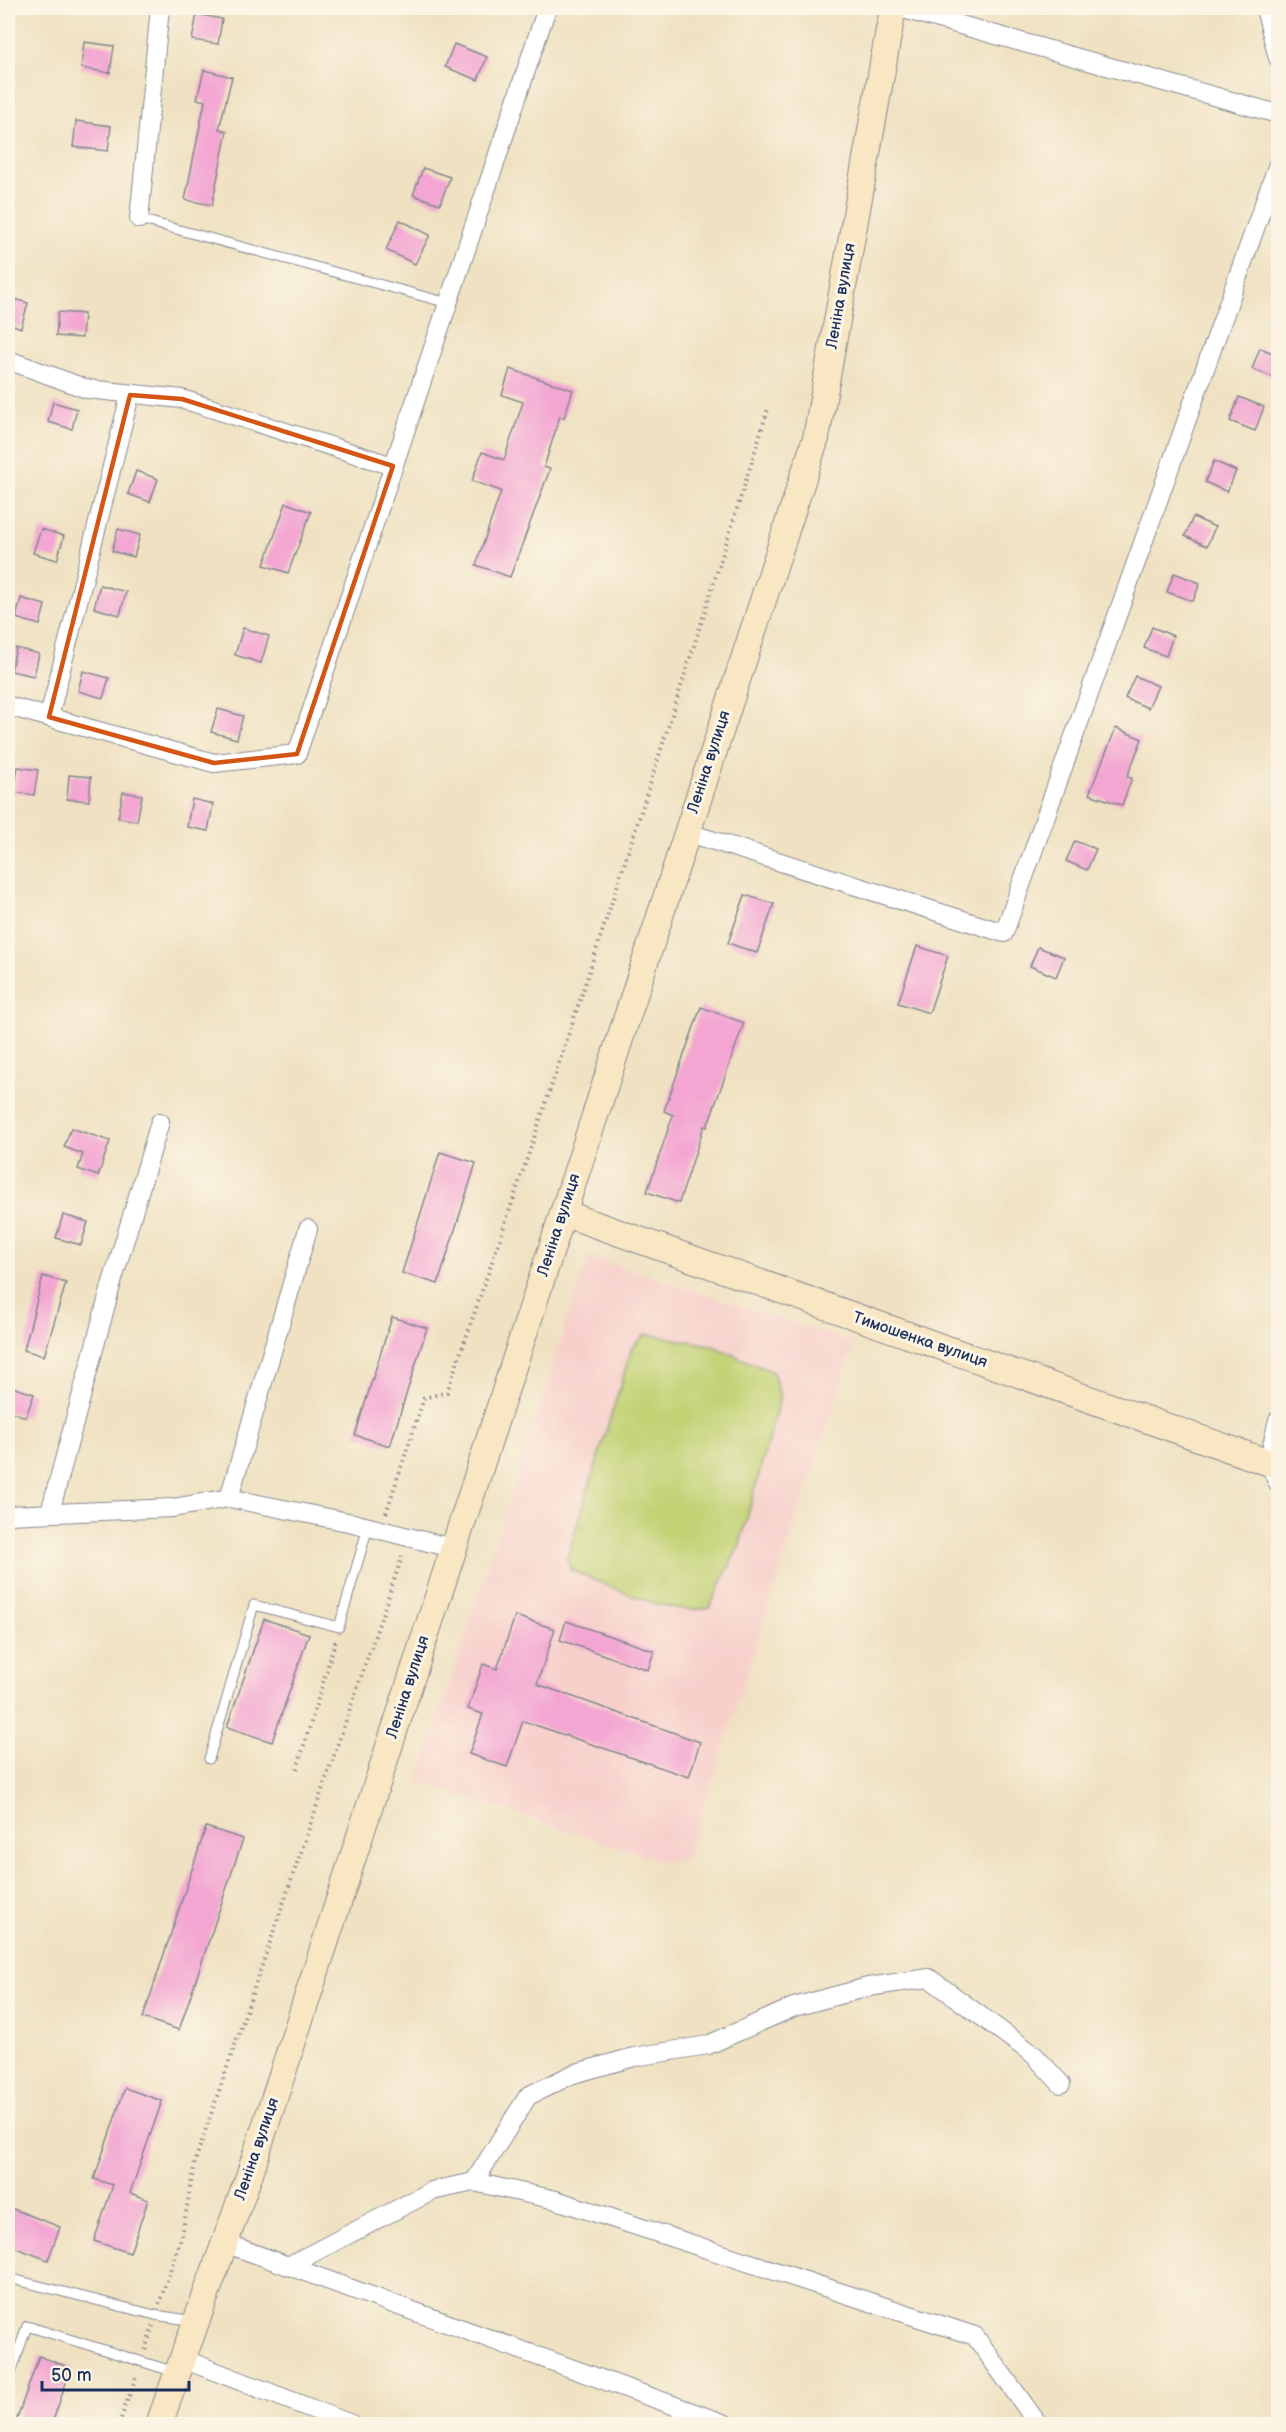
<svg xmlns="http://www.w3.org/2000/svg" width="1286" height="2432" font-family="'Balsamiq Sans',sans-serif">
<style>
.built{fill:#f7d0cc}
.green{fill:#c2d275;stroke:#6e806a;stroke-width:1.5}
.building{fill:#f3a6d2}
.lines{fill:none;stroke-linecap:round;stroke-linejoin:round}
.lane-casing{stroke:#858890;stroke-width:11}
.street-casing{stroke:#858890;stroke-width:20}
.secondary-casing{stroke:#858890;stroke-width:28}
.path{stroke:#858890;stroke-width:4;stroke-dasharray:1.5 4.5;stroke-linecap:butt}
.lane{stroke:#fff;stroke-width:9}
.street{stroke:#fff;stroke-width:18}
.secondary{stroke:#f9e7c3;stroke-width:26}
.marked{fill:none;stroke:#d45514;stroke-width:4.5;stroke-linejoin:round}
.labels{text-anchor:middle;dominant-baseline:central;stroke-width:6;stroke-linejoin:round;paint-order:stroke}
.street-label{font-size:16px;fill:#1b2f5e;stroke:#fcf5e5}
</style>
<rect width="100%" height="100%" fill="#fcf5e5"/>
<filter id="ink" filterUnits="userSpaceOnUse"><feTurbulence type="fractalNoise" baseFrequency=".0167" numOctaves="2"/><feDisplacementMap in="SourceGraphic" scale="12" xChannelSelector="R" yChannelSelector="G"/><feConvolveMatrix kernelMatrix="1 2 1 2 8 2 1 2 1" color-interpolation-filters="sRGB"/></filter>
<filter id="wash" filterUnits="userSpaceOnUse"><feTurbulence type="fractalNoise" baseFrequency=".008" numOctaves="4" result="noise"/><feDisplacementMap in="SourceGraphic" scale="24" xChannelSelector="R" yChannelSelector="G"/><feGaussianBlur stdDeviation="1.35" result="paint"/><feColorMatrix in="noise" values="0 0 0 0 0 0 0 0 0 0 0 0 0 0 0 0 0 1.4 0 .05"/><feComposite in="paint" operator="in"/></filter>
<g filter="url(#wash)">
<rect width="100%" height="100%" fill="#efe1c1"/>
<polygon class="built" points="588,1256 854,1343 687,1859 665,1862 418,1782"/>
<path class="green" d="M646,1334L710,1345L773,1372L780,1397L740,1544L709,1608C670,1617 608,1585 571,1570L567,1558L632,1348Z"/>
<g id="blocks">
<g class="building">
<polygon points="197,14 222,19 218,44 192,40"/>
<polygon points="84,42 114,46 110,73 81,68"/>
<polygon points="454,44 487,57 478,80 445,67"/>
<polygon points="204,70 232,77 219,129 227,131 212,205 185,200 205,101 197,99"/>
<polygon points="76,121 111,126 108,151 73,147"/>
<polygon points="423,168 450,177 440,204 413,195"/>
<polygon points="400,220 430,235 415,264 386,250"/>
<polygon points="8,297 28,303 21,328 8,323"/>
<polygon points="58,312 84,314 82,338 56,336"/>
<polygon points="1260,348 1278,355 1278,379 1252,369"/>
<polygon points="510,369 573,390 564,418 560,416 544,467 550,469 510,577 476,565 501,491 472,481 482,452 504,460 523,402 502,395"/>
<polygon points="1239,397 1264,407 1255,431 1230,421"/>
<polygon points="53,402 77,409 72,429 48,422"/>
<polygon points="1214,461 1236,471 1227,492 1205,482"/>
<polygon points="136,471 158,479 150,502 128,494"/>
<polygon points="286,503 311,512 288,573 264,565"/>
<polygon points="1193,517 1215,527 1207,546 1185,536"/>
<polygon points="41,529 64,536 57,560 33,553"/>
<polygon points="118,529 140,535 134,557 112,551"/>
<polygon points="1174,573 1200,583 1193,601 1167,592"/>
<polygon points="100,585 126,592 120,615 94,608"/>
<polygon points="21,598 45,605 40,625 16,618"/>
<polygon points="1152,627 1173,636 1166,656 1144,648"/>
<polygon points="243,628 269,636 261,663 235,655"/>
<polygon points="16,648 39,654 34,676 11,671"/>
<polygon points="83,671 109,678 103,698 78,691"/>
<polygon points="1135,676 1158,686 1148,708 1125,698"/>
<polygon points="218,709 243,716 237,739 211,732"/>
<polygon points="1116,728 1142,739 1127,777 1132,778 1122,805 1089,794"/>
<polygon points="18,767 38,770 34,795 14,792"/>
<polygon points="69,775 91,777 89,801 67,799"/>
<polygon points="123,792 142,795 137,821 118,818"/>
<polygon points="192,799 213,804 208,831 187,827"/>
<polygon points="1075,841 1096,849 1087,870 1066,861"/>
<polygon points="745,895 774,904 757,953 728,943"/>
<polygon points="917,946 948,956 929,1013 898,1003"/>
<polygon points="1038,947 1064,957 1056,977 1030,966"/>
<polygon points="701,1007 744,1023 707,1127 704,1126 679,1203 647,1192 673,1115 664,1111"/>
<polygon points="71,1128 110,1141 98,1176 78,1169 83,1154 64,1147"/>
<polygon points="440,1152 476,1163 438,1284 402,1273"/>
<polygon points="63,1215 88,1222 81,1245 56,1238"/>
<polygon points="43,1276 66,1283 44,1356 24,1350"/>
<polygon points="392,1317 427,1328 390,1446 355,1435"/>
<polygon points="8,1386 34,1394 26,1417 8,1411"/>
<polygon points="515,1616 555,1629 537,1684 700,1742 689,1777 523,1721 507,1767 469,1754 483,1714 468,1709 483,1664 497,1669"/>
<polygon points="264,1619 309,1634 272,1742 227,1727"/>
<polygon points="566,1621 654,1651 648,1670 560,1640"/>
<polygon points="206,1827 243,1839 179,2030 143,2018"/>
<polygon points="125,2088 162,2101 130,2193 148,2200 130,2253 94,2241 113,2185 94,2179"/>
<polygon points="8,2207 60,2227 48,2260 8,2245"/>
<polygon points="39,2356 71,2368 52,2424 15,2424"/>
</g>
</g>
</g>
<g filter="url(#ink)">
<use href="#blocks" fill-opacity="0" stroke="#858890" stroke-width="1.5"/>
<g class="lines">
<defs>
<g id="lane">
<polyline points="139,219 448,303"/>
<polyline points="209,1759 254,1605 339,1627 368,1527"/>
<polyline points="8,2278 155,2315 195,2321"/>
<polyline points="8,2382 27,2326 175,2372"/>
</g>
<g id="street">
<polyline points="900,8 1278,114"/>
<polyline points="1265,8 1278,58"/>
<polyline points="139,219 160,8"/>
<polyline points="8,360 87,389 182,399 393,466"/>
<polyline points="8,706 214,763 297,754 547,8"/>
<polyline points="49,717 130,395"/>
<polyline points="686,832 1004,933 1278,164"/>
<polyline points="1278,1420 1268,1462 1278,1483"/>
<polyline points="229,1498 308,1229"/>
<polyline points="50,1512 111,1286 160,1122"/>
<polyline points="8,1515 173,1508 229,1498 353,1523 452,1548"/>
<polyline points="474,2182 528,2096 573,2074 634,2057 708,2045 794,2007 868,1987 929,1978 1034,2055 1061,2084"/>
<polyline points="225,2243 725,2424"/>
<polyline points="288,2266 432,2191 474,2182 556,2200 975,2336 1038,2424"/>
<polyline points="183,2359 351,2424"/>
</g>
<g id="secondary">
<polyline points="563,1213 1278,1466"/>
<polyline points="159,2424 249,2176 816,438 893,8"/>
</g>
</defs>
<use href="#lane" class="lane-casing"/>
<use href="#street" class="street-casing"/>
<use href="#secondary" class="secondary-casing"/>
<g class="path">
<path d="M386,1513L424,1398L447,1392C561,1066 666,738 768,409"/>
<polyline points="297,1769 336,1639"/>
<polyline points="159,2304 182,2235 195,2161 403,1554"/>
<polyline points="145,2350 153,2326"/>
<polyline points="119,2424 137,2374"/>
</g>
<use href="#lane" class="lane"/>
<use href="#street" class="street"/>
<use href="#secondary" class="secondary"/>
</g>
</g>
<path class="marked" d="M130,395L182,399L393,466L297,754L214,763L49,717Z"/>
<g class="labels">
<g class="street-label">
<text transform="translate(841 296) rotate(-80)">Леніна вулиця</text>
<text transform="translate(709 762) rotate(-72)">Леніна вулиця</text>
<text transform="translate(559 1225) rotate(-72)">Леніна вулиця</text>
<text transform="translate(920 1340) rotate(19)">Тимошенка вулиця</text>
<text transform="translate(408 1687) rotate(-72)">Леніна вулиця</text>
<text transform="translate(257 2149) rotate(-71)">Леніна вулиця</text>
</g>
</g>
<rect width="1286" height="2432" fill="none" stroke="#fcf5e5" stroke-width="30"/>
<path d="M42 2381v9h147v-9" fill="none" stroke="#1b2f5e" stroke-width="3"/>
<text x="51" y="2381" font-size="18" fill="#1b2f5e" stroke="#fcf5e5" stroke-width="4.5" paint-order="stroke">50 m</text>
</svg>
